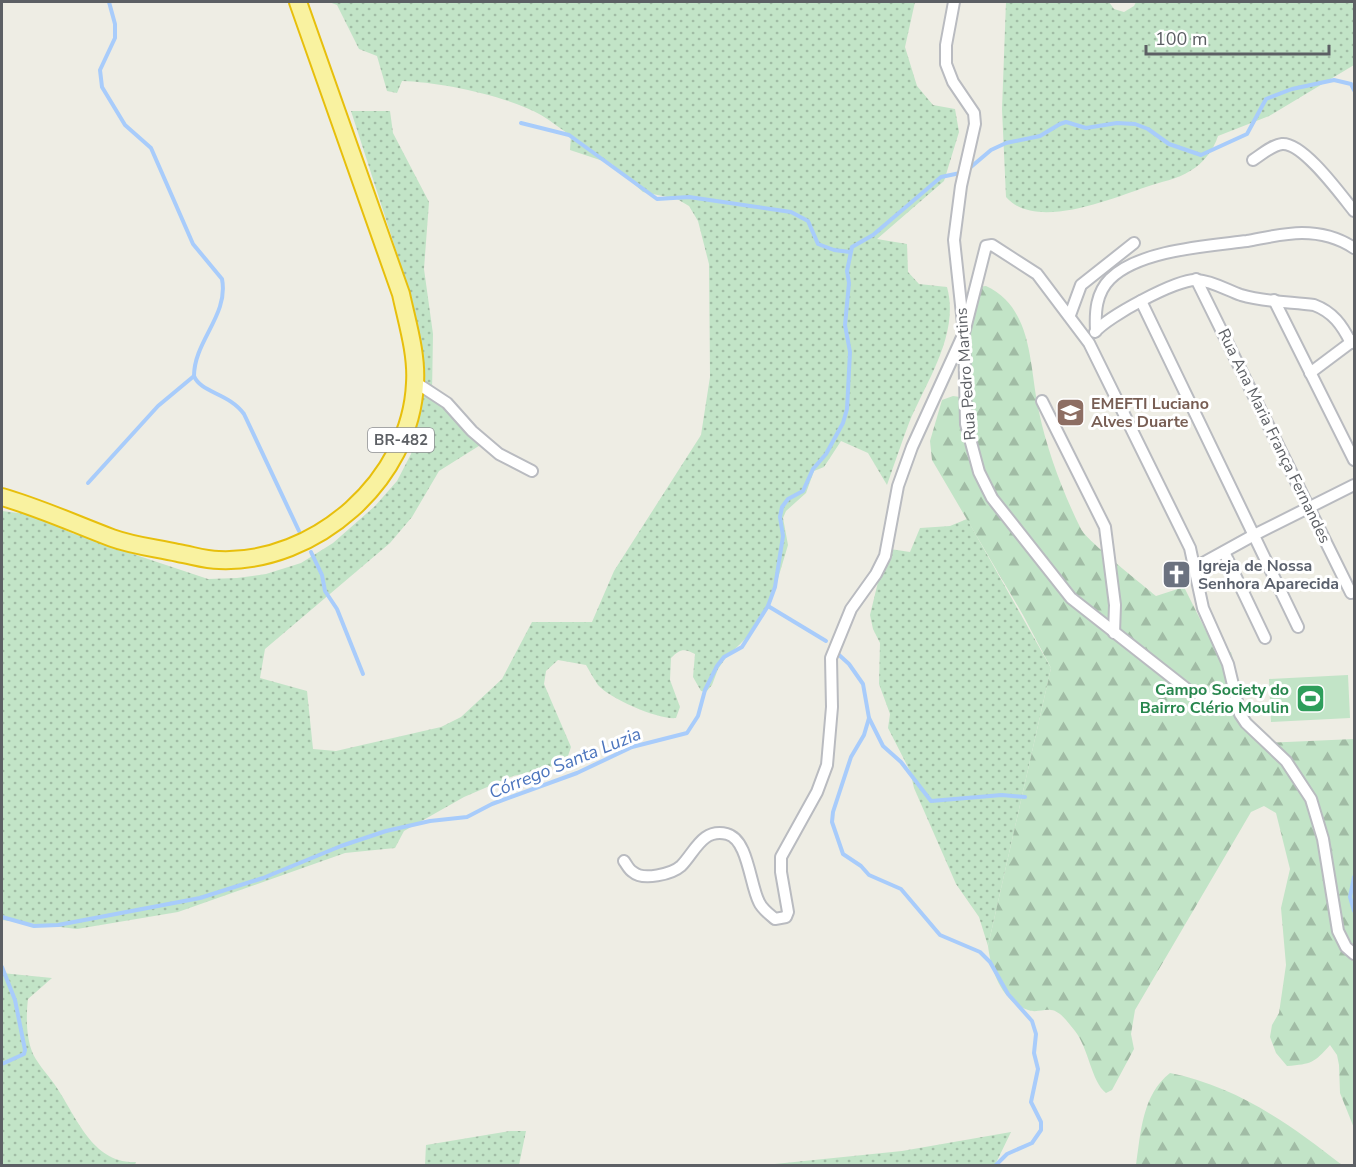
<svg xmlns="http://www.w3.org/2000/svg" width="1356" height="1167" font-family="'Nunito Sans',sans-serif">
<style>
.grass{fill:url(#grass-dots)}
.forest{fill:url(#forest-firs)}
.garden{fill:#c2e4c7}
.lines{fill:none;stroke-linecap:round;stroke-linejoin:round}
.stream{stroke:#a8ccfb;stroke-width:4}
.minor-casing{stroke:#b9bbc0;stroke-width:14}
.trunk-casing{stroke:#e7bf0c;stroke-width:20}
.minor{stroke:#fff;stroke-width:10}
.trunk{stroke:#f9f2a0;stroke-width:16}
.labels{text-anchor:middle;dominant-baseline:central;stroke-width:6;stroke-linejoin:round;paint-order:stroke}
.shield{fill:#fff;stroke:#8d8f92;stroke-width:1.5}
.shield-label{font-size:15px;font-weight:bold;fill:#5c5f64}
.street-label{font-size:16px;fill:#5c5f64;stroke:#fff}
.education-label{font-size:16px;font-weight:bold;fill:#785e54;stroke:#fff;text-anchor:start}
.worship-label{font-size:16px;font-weight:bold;fill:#5b616d;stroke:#fff;text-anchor:start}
.leisure-label{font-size:16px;font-weight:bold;fill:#27864d;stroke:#fff;text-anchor:end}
.water-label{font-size:18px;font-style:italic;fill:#4b74bd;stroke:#fff}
</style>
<defs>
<pattern id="grass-dots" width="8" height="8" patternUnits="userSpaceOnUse" patternTransform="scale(1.5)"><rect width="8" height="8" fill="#c2e4c7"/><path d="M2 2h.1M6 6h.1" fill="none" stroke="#a1bca5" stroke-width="1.8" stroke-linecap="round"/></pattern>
<pattern id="forest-firs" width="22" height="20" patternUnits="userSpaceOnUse" patternTransform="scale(1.5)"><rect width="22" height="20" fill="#c2e4c7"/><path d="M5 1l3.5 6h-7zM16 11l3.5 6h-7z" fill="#a1bca5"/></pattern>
</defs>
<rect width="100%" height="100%" fill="#eeede4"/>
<g class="grass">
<path d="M329,2H915L905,47L917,86L933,105L955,109L959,132L944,181L877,239L907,244L908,272L919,284L947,287C960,334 926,382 909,423C901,444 894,465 887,485L868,453L841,441L824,467L814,471L806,493L786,511L783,518L788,545L771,602L746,638L725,659L718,669L712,685L706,692L701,691L693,677L695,654C684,648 680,649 671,658L670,680L680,707L676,718C659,720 610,699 598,685C594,679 590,672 586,665L558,660L546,671L544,684L571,747L568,756L549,768L513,776L464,797L404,831L395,848L345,853L178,912L77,929L2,920V511L34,515L74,534L93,536L100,543L208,579L237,578L266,574L301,563L333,543L375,506L397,481L411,454L421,404L423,364L420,338L412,300L351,111H390L393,133L429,202L424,269L433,334L432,393L482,444L439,471L412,517L390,543L265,649L260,678L307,691L313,749L336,751L441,727L461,717L502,679L532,622H592L614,571L701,435L710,377L709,264L698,221L689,206L677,199L643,192L612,164L570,150L571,136C561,129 551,121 541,115C508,96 440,82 402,81L397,93L387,91L377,56L359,49L337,5Z"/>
<path d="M1006,2H1109L1114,9L1124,12L1134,6L1136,2H1354V65L1269,116L1218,136C1214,149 1203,164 1190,171C1178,179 1160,182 1146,187C1111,199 1035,231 1006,197L1002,109Z"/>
<polygon points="967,519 1051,668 988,946 979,917 956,884 914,788 910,771 888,728 890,714 879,684 880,643 873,629 870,615 878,582 890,549 910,552 920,528 950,526"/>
<path d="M2,973L52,978L28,999C26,1016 26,1038 33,1054C39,1066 50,1077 57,1088C77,1118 93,1164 136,1162L135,1165H2Z"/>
<polygon points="510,1131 526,1131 519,1165 425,1165 426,1145"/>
<polygon points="1011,1132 995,1165 765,1165 902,1151"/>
</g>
<g class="forest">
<path d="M986,286C1034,308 1029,368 1039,412C1047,450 1063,493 1081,529C1087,541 1142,584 1156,596L1184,587L1214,647L1222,654L1231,652L1253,739L1263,743L1354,739V1158V1128L1340,1093L1339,1065L1337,1055L1330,1045C1314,1063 1312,1064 1287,1066L1276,1053L1270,1037L1272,1025L1279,1013L1286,965L1281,908L1290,869L1276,813L1264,806L1251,812L1135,1010L1131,1034L1134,1049L1112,1090L1106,1093C1091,1081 1089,1049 1075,1031C1069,1024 1061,1011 1051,1010C1043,1009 1036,1013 1028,1010C1002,1002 991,971 988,946L1051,668L1023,615L932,460L930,441L942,400L953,396L960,397L975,287Z"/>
<path d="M1170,1073C1236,1086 1290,1124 1342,1165H1136C1141,1132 1142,1095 1170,1073Z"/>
</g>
<polygon class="garden" points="1348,675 1350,718 1271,722 1269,679"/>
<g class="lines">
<g class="stream">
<path d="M109,2L115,24V38L100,70L102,87L125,125L151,148L193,244L222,279C229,315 194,341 194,376C201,393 229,393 244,414L299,531"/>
<polyline points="521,123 569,135 657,199 689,197 791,212 808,221 818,244 834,250 850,252"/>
<polyline points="88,483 158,406 194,376"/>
<polyline points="311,552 322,575 325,591 337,609 363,674"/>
<polyline points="768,606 826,641"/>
<polyline points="838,654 849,664 863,684 869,718 864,735 851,757 833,812 832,822 843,854 861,866 869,875 901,889 940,935 980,952 990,962 1008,994 1032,1021 1036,1034 1034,1053 1038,1069 1031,1102 1041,1122 1041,1130 1032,1143 1007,1154 995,1166"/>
<polyline points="869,718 883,746 901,762 931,801 1002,795 1025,797"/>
<polyline points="1354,877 1350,897 1354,911"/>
<polyline points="2,917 34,926 58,925 200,898 263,878 341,846 386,831 430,821 467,817 492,804 577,773 632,747 687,733 698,716 705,690 717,666 724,657 742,647 768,606 775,587 783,536 780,517 782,507 788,499 803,491 813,469 826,454 843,423 847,409 850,352 845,325 849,283 847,271 852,247 873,235 941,177 965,172 991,150 1006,143 1040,136 1060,124 1066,122 1086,128 1117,123 1135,124 1148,129 1169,144 1201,155 1247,134 1266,99 1292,89 1334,80 1351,84 1354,90"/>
<polyline points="2,967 15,1000 25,1050 24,1054 2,1064"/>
</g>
<defs>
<g id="minor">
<polyline points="954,2 946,45 946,64 953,82 974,113 975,124 961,186 954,240 964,333 966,424 979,472 992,498 1071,598 1188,690 1204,697 1237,704"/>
<path d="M1253,160C1261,155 1272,145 1282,144C1303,142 1341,195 1354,211"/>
<polyline points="1196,279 1351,593"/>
<polyline points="1274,300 1354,460"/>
<polyline points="1141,301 1298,627"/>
<polyline points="1070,315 1081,285 1134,243"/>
<path d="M1096,331C1095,312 1096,293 1110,279C1139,250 1208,246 1247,241C1264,238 1284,233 1302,233C1320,233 1339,238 1354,248"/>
<path d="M1095,332C1107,317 1178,278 1197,280C1212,281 1227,290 1241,295C1264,302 1291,302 1314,305C1333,312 1342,325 1351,343"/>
<polyline points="1310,373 1354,340"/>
<polyline points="415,382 447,403 472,431 499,454 532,471"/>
<polyline points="1042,401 1105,527 1115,605 1114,633"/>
<polyline points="1224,552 1265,638"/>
<polyline points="1196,567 1254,535 1354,485"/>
<path d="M624,861C627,865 629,870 633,872C643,881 672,874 681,866C695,852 702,828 727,834C748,839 750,885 759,902C762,909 769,914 775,919L786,917L788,912L781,872V857L817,792L827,765L832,707L831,658L851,609L876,574L885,556L898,486L912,447L964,333L986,246L992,245L1037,274L1089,343L1190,548L1203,608L1228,664L1240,714L1246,723L1286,761L1311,799L1323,839L1338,931L1346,947L1354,954"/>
</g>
<path id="trunk" d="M2,497C40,508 75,524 112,538C134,546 156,548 178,553C191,555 205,560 219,560C315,564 411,480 415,383C417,354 407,322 401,294L298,2"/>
</defs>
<use href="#minor" class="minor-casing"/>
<use href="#trunk" class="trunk-casing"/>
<use href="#minor" class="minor"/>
<use href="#trunk" class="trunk"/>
</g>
<defs>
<symbol id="school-square" viewBox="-11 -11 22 22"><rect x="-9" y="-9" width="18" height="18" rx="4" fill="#8d6e63" stroke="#fff"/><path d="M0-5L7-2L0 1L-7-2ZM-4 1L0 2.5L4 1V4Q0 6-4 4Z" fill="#fff"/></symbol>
<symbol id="church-square" viewBox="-11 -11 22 22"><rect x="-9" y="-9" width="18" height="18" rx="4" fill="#6b7280" stroke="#fff"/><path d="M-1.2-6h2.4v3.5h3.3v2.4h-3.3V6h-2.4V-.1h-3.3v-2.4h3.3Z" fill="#fff"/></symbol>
<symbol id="stadium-square" viewBox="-11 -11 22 22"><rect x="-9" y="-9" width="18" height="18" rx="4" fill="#2e9e5b" stroke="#fff"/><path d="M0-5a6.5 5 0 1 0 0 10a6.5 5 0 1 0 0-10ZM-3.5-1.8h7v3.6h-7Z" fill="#fff"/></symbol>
</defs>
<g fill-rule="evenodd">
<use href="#school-square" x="1054" y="396" width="33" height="33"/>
<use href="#church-square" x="1160" y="558" width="33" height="33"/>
<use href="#stadium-square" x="1294" y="682" width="33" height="33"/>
</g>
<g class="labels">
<rect class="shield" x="368" y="428" width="66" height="24" rx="4.5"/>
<g class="shield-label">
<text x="401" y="440">BR-482</text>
</g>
<g class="street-label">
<text transform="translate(966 374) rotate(-94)">Rua Pedro Martins</text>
<text transform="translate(1274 436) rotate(64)">Rua Ana Maria França Fernandes</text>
</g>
<g class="education-label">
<text x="1091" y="404">EMEFTI Luciano<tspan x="1091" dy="18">Alves Duarte</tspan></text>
</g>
<g class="worship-label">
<text x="1198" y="566">Igreja de Nossa<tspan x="1198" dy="18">Senhora Aparecida</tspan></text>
</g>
<g class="leisure-label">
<text x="1289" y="690">Campo Society do<tspan x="1289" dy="18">Bairro Clério Moulin</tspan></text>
</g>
<g class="water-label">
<text transform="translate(565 763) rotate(-22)">Córrego Santa Luzia</text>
</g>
</g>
<rect width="1356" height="1167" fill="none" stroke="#5c5f64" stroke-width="6"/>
<path d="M1146 45v9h183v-9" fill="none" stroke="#5c5f64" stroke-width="3"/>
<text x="1155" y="45" font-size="18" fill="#5c5f64" stroke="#ffffff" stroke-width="4.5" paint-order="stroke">100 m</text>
</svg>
